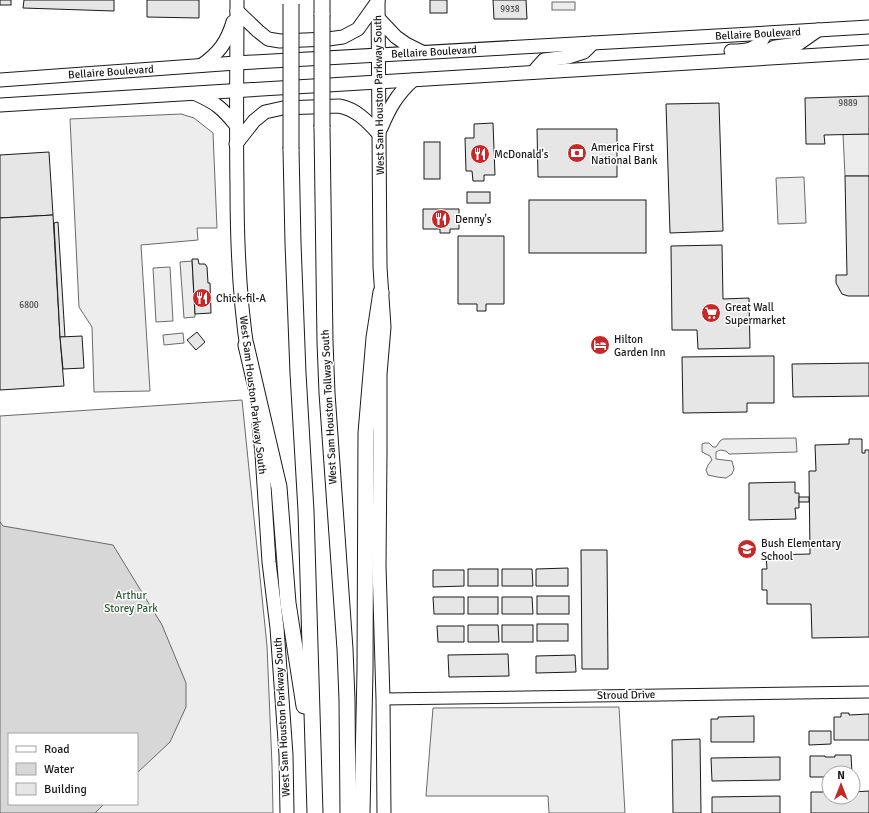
<svg xmlns="http://www.w3.org/2000/svg" width="869" height="813" font-family="Signika,sans-serif">
<style>
.built{fill:#ededed;stroke:#6a6a6a;fill-rule:evenodd}
.water{fill:#d7d7d7;stroke:#6a6a6a}
.building{fill:#e6e6e6;stroke:#1a1a1a}
.lines{fill:none;stroke-linecap:round;stroke-linejoin:round}
.minor-casing{stroke:#1a1a1a;stroke-width:13}
.major-casing{stroke:#1a1a1a;stroke-width:15}
.highway-casing{stroke:#1a1a1a;stroke-width:17}
.minor{stroke:#fff;stroke-width:11}
.major{stroke:#fff;stroke-width:13}
.highway{stroke:#fff;stroke-width:15}
.highway-bridge-casing{stroke:#1a1a1a;stroke-width:17;stroke-linecap:butt}
.highway-bridge{stroke:#fff;stroke-width:15}
.labels{text-anchor:middle;dominant-baseline:central;stroke-width:3;stroke-linejoin:round;paint-order:stroke}
.number-label{font-size:9px;fill:#4d4d4d}
.street-label{font-size:11px;fill:#1a1a1a;stroke:#fff}
.poi-label{font-size:11px;fill:#1a1a1a;stroke:#fff;text-anchor:start}
.park-label{font-size:11px;fill:#2b5a34;stroke:#fff}
</style>
<rect width="100%" height="100%" fill="#fff"/>
<g class="built">
<rect x="552" y="2" width="23" height="8"/>
<polygon points="181,114 194,118 213,133 217,228 197,228 198,240 141,245 150,391 94,392 92,327 79,307 70,119"/>
<polygon points="843,134 869,134 869,176 845,176"/>
<polygon points="804,177 806,223 778,224 776,178"/>
<polygon points="192,261 195,317 184,318 180,262"/>
<polygon points="170,267 173,321 156,322 153,268"/>
<polygon points="183,333 184,343 164,345 163,335"/>
<path d="M242,400L267,646L272,765L273,813H0V416ZM9,734H137V804H9Z"/>
<polygon points="796,438 797,452 729,454 726,451 720,450 716,452 716,459 732,461 734,469 732,474 726,478 717,477 708,475 706,470 708,465 712,460 710,456 702,452 702,444 704,443 709,443 713,447 716,447 720,441 723,439"/>
<polygon points="619,707 625,813 549,813 548,796 426,796 433,708"/>
</g>
<polygon class="water" points="0,522 3,526 113,545 162,625 186,683 186,707 170,742 137,773 137,734 9,734 9,804 104,804 95,813 0,813"/>
<g class="building">
<rect x="0" y="0" width="11" height="5"/>
<polygon points="24,0 114,0 114,11 23,8"/>
<polygon points="147,0 199,0 199,18 147,17"/>
<rect x="430" y="0" width="17" height="13"/>
<polygon points="493,0 526,0 527,19 494,19"/>
<polygon points="869,96 869,134 824,135 825,144 806,144 805,98"/>
<polygon points="719,103 723,231 670,233 666,104"/>
<polygon points="493,123 495,175 484,175 484,181 473,181 472,171 466,171 465,138 474,138 474,124"/>
<polygon points="537,129 617,129 617,177 538,177"/>
<rect x="424" y="142" width="16" height="37"/>
<polygon points="49,152 53,215 0,218 0,155"/>
<polygon points="845,176 869,176 869,296 848,296 842,294 836,283 836,275 847,275"/>
<rect x="467" y="192" width="23" height="11"/>
<rect x="529" y="200" width="117" height="53"/>
<polygon points="423,209 459,209 459,229 450,229 450,233 440,233 440,229 423,229"/>
<polygon points="53,215 60,337 64,386 0,390 0,218"/>
<polygon points="58,222 65,337 60,337 54,223"/>
<polygon points="458,236 504,236 504,304 486,304 486,311 477,311 477,304 458,304"/>
<polygon points="722,245 723,299 749,298 750,348 698,349 697,330 672,330 671,246"/>
<polygon points="192,259 198,259 199,264 205,264 207,267 208,283 210,283 211,313 195,314"/>
<polygon points="197,332 205,342 196,350 187,340"/>
<polygon points="82,336 84,368 63,369 60,337"/>
<polygon points="765,356 774,356 774,403 747,403 747,412 683,413 682,357"/>
<polygon points="869,363 869,396 793,397 792,364"/>
<polygon points="849,439 862,439 862,453 865,453 865,450 869,450 869,637 812,638 811,604 767,604 767,590 762,590 762,569 767,569 766,555 810,554 809,471 816,471 815,445 849,444"/>
<polygon points="795,482 795,493 799,493 799,508 795,508 796,519 749,520 749,483"/>
<rect x="799" y="497" width="10" height="5"/>
<polygon points="581,550 607,550 608,669 582,669"/>
<polygon points="568,568 568,586 536,586 536,569"/>
<rect x="468" y="569" width="30" height="17"/>
<polygon points="502,569 532,569 533,586 502,586"/>
<polygon points="433,570 464,570 464,586 433,587"/>
<rect x="537" y="596" width="32" height="18"/>
<polygon points="433,597 464,597 464,614 434,614"/>
<rect x="468" y="597" width="30" height="17"/>
<polygon points="502,597 532,597 533,614 502,614"/>
<rect x="537" y="624" width="31" height="17"/>
<polygon points="468,625 498,625 499,642 468,642"/>
<rect x="502" y="625" width="31" height="17"/>
<polygon points="437,626 464,626 464,642 438,642"/>
<polygon points="508,654 509,676 449,677 448,655"/>
<polygon points="575,655 576,672 536,673 536,656"/>
<polygon points="841,713 849,713 849,715 869,714 869,740 834,740 834,717 841,717"/>
<polygon points="754,716 754,742 711,742 711,719 718,719 718,717"/>
<polygon points="809,731 831,731 831,744 809,745"/>
<polygon points="700,739 701,813 673,813 672,740"/>
<polygon points="835,755 851,755 852,773 829,773 829,777 810,777 810,756 825,756 825,757 835,757"/>
<polygon points="780,757 780,780 712,781 711,758"/>
<polygon points="869,791 869,813 811,813 811,792 829,792 829,797 853,797 853,792"/>
<polygon points="780,796 780,813 712,813 712,797"/>
</g>
<g class="lines">
<defs>
<polyline id="minor" points="383,699 869,692"/>
<g id="major">
<path d="M237,0C237,62 236,124 237,186C237,242 239,299 248,355"/>
<polyline points="378,0 380,267 384,327 380,374 380,453 379,566 383,699 384,813"/>
<polyline points="237,11 258,31 268,39 280,41 328,39 343,37 358,29 378,1"/>
<polyline points="378,18 396,37 406,44 422,52"/>
<path d="M731,51C746,51 759,50 765,34"/>
<polyline points="760,58 762,55 766,52 775,47 798,44 818,30"/>
<path d="M202,65C219,53 227,42 233,22"/>
<polyline points="534,72 536,69 544,60 568,57 584,52 593,43"/>
<polyline points="0,80 236,63 664,39 869,27"/>
<path d="M196,94C216,103 222,108 236,125"/>
<polyline points="0,105 869,52"/>
<path d="M381,128C389,109 397,94 413,80"/>
<path d="M236,144L254,121L265,112L283,108L339,106C356,109 367,121 379,134"/>
<polyline points="259,424 262,454 269,562 277,628 286,755 287,813"/>
</g>
<g id="highway">
<polyline points="322,0 322,15"/>
<polyline points="322,127 325,342 327,393 345,649 347,700 348,813"/>
<polyline points="291,149 293,243 298,373 306,511 315,813"/>
<polyline points="246,345 279,487 288,603 304,706"/>
<polyline points="362,813 365,670 366,433 374,338 381,292"/>
</g>
</defs>
<use href="#minor" class="minor-casing"/>
<use href="#major" class="major-casing"/>
<use href="#highway" class="highway-casing"/>
<use href="#minor" class="minor"/>
<use href="#major" class="major"/>
<use href="#highway" class="highway"/>
<defs>
<g id="highway-bridge">
<polyline points="291,4 291,149"/>
<polyline points="322,15 322,127"/>
</g>
</defs>
<use href="#highway-bridge" class="highway-bridge-casing"/>
<use href="#highway-bridge" class="highway-bridge"/>
</g>
<defs>
<symbol id="bank-disc" viewBox="-11 -11 22 22"><circle r="9.5" fill="#c62828" stroke="#fff"/><path d="M-6-4H6V4H-6ZM0-2.3a2.3 2.3 0 1 0 0 4.6a2.3 2.3 0 1 0 0-4.6Z" fill="#fff"/></symbol>
<symbol id="restaurant-disc" viewBox="-11 -11 22 22"><circle r="9.5" fill="#c62828" stroke="#fff"/><path d="M-5-6h1v4h1v-4h1v4h1v-4h1v5L-1.5 .5V6h-2V.5L-5-1ZM5-6V6H3V1.5H1.5Q1.5-4 5-6Z" fill="#fff"/></symbol>
<symbol id="supermarket-disc" viewBox="-11 -11 22 22"><circle r="9.5" fill="#c62828" stroke="#fff"/><path d="M-6-5.5h2.5l.6 2H6L4.5 2H-2.5L-4.4-4H-6ZM-1.5 3.2a1.3 1.3 0 1 0 .1 0ZM3 3.2a1.3 1.3 0 1 0 .1 0Z" fill="#fff"/></symbol>
<symbol id="hotel-disc" viewBox="-11 -11 22 22"><circle r="9.5" fill="#c62828" stroke="#fff"/><path d="M-6-4.5h1.5V1H6V5H4.5V3h-9V5H-6ZM-4 0a1.8 1.8 0 1 1 3.6 0ZM.5 0V-2.5h3Q6-2.5 6 0Z" fill="#fff"/></symbol>
<symbol id="school-disc" viewBox="-11 -11 22 22"><circle r="9.5" fill="#c62828" stroke="#fff"/><path d="M0-5L7-2L0 1L-7-2ZM-4 1L0 2.5L4 1V4Q0 6-4 4Z" fill="#fff"/></symbol>
</defs>
<g fill-rule="evenodd">
<use href="#bank-disc" x="566" y="142" width="22" height="22"/>
<use href="#restaurant-disc" x="469" y="143" width="22" height="22"/>
<use href="#restaurant-disc" x="430" y="208" width="22" height="22"/>
<use href="#restaurant-disc" x="191" y="287" width="22" height="22"/>
<use href="#supermarket-disc" x="700" y="302" width="22" height="22"/>
<use href="#hotel-disc" x="589" y="334" width="22" height="22"/>
<use href="#school-disc" x="736" y="538" width="22" height="22"/>
</g>
<g class="labels">
<g class="number-label">
<text x="510" y="9">9938</text>
<text x="848" y="103">9889</text>
<text x="29" y="305">6800</text>
</g>
<g class="street-label">
<text transform="translate(758 34) rotate(-3)">Bellaire Boulevard</text>
<text transform="translate(434 52) rotate(-3)">Bellaire Boulevard</text>
<text transform="translate(111 72) rotate(-4)">Bellaire Boulevard</text>
<text transform="translate(379 95) rotate(-91)">West Sam Houston Parkway South</text>
<text transform="translate(253 395) rotate(83)">West Sam Houston Parkway South</text>
<text transform="translate(329 407) rotate(-93)">West Sam Houston Tollway South</text>
<text transform="translate(626 695) rotate(-1)">Stroud Drive</text>
<text transform="translate(282 717) rotate(-93)">West Sam Houston Parkway South</text>
</g>
<g class="poi-label">
<text x="591" y="147">America First<tspan x="591" dy="13">National Bank</tspan></text>
<text x="494" y="154">McDonald's</text>
<text x="455" y="219">Denny's</text>
<text x="216" y="298">Chick-fil-A</text>
<text x="725" y="307">Great Wall<tspan x="725" dy="13">Supermarket</tspan></text>
<text x="614" y="339">Hilton<tspan x="614" dy="13">Garden Inn</tspan></text>
<text x="761" y="543">Bush Elementary<tspan x="761" dy="13">School</tspan></text>
</g>
<g class="park-label">
<text x="131" y="595">Arthur<tspan x="131" dy="13">Storey Park</tspan></text>
</g>
</g>
<rect x="8" y="733" width="130" height="72" fill="#ffffff" stroke="#a3a3a3"/>
<rect x="16" y="746" width="20" height="6" fill="#ffffff" stroke="#a3a3a3"/>
<text x="44" y="753" font-size="12" fill="#1a1a1a">Road</text>
<rect x="16" y="763" width="20" height="12" fill="#d7d7d7" stroke="#a3a3a3"/>
<text x="44" y="773" font-size="12" fill="#1a1a1a">Water</text>
<rect x="16" y="783" width="20" height="12" fill="#e6e6e6" stroke="#a3a3a3"/>
<text x="44" y="793" font-size="12" fill="#1a1a1a">Building</text>
<g transform="translate(841 785)"><circle r="19" fill="#ffffff" stroke="#a3a3a3"/>
<path d="M0-3L7 15L0 10L-7 15Z" fill="#c62828"/>
<text y="-6" font-size="11" font-weight="bold" text-anchor="middle" fill="#1a1a1a">N</text>
</g>
</svg>
